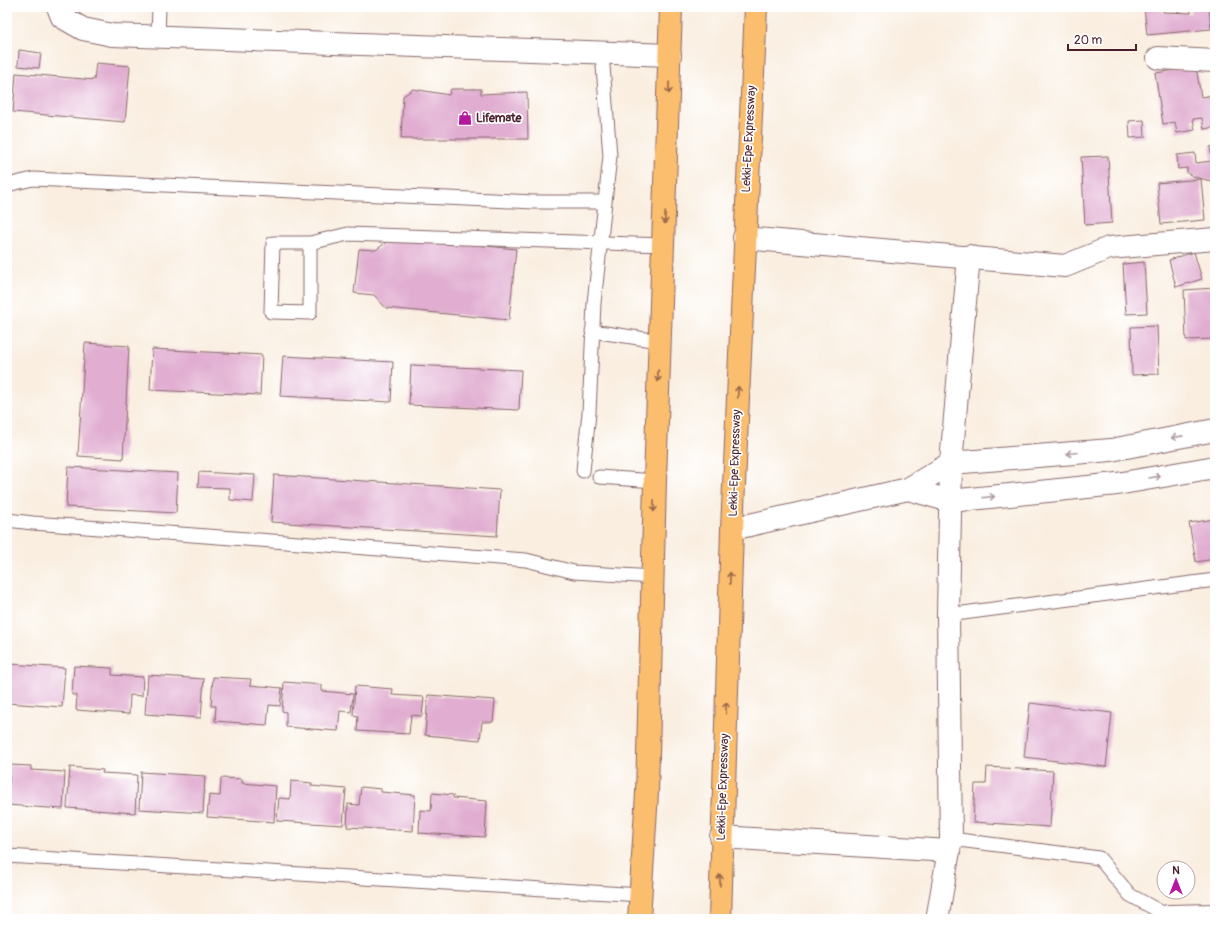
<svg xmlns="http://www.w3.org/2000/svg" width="1222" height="926" font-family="Pangolin,sans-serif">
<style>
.building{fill:#e1aed1}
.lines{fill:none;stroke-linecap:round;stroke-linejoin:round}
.lane-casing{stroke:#87676a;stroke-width:15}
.street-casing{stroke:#87676a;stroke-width:24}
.highway-casing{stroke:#87676a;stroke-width:24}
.lane{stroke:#fff;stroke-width:13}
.street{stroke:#fff;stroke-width:22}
.highway{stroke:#fbbd6e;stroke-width:22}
.oneway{stroke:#9a6649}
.oneway2{stroke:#ae9aa0}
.labels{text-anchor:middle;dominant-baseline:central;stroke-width:3.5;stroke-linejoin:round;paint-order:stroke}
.poi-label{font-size:12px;font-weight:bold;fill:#4a1f2b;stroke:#fff;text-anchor:start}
.street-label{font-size:12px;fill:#4a1f2b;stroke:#fff}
</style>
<rect width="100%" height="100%" fill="#fff"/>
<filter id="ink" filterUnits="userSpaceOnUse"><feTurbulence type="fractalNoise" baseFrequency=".025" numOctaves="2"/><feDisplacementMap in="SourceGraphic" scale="8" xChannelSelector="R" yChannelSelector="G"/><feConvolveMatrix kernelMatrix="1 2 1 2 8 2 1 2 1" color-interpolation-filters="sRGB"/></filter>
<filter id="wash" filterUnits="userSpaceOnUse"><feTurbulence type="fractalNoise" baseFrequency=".012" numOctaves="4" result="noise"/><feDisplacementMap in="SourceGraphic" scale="16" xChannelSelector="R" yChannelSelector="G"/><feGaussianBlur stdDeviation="0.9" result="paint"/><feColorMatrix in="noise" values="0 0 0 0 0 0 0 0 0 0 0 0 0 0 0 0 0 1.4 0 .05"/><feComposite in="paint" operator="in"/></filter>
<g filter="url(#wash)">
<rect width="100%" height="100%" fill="#f9eee0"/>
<g id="blocks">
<g class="building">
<polygon points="1144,7 1163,7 1163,12 1191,13 1191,7 1209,7 1211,29 1147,35"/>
<polygon points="19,50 41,53 39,68 18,66"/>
<polygon points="96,63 130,66 125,122 13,112 16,73 94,80"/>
<polygon points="1196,67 1201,97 1215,95 1215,127 1204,129 1202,118 1193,119 1195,130 1177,133 1175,122 1163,124 1155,73"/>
<polygon points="413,89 449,95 451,89 481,89 481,94 527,92 528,139 401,139 403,96"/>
<polygon points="1144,120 1145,137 1130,138 1129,121"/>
<polygon points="1215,146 1215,182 1195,177 1187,173 1187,168 1178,169 1177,155 1195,153 1196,163 1212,161 1210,147"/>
<polygon points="1108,156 1112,223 1085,225 1081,157"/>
<polygon points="1201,179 1205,220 1161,224 1157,183"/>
<polygon points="393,237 516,249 509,320 386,308 374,295 354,293 359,249 376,250"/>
<polygon points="1194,252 1202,279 1176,287 1169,260"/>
<polygon points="1144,262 1147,313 1126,314 1123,264"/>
<polygon points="1215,288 1215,339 1186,340 1184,290"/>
<polygon points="1157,326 1159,374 1132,375 1131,327"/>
<polygon points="85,343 129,346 123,459 78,456"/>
<polygon points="152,349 262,355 260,395 150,390"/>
<polygon points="283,356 393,362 391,402 280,396"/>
<polygon points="411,365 521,370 519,410 409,405"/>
<polygon points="68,467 178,473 176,513 66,507"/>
<polygon points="199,472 255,475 253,502 230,500 230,488 198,487"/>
<polygon points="274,475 500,490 497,536 271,522"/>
<polygon points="1215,519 1215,559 1196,562 1189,523"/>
<polygon points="10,664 65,668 62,707 7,703"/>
<polygon points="74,666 112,668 112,675 143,677 142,696 130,695 129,714 76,710 77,695 72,695"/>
<polygon points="148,675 204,679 201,718 145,714"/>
<polygon points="213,677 251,679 250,685 282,688 280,706 269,705 267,725 215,721 216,706 211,706"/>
<polygon points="284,682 322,685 322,691 353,694 351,712 340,711 338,731 286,727 286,712 282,711"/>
<polygon points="355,686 393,689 392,695 424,697 422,716 411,715 409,734 357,731 358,716 353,715"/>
<polygon points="428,695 495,700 493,722 482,722 480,740 425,735"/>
<polygon points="1030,703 1112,713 1106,767 1024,757"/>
<polygon points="10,765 31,766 31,770 65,772 63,809 7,805 7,782 9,783"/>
<polygon points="70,767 103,770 102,773 137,775 135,813 67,808"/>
<polygon points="987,767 1053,771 1050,827 973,822 975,784 986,784"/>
<polygon points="141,772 205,776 203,813 139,809"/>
<polygon points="221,778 242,779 242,783 276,786 274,822 207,817 209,795 220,796"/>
<polygon points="291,781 312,783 311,786 346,789 343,825 277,821 279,798 290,799"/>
<polygon points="361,787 381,789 381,792 415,795 413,831 347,827 348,804 359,805"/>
<polygon points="432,793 453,795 453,798 487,801 485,837 419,833 420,810 431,811"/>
</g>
</g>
</g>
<g filter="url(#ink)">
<use href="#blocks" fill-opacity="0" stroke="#87676a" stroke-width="1"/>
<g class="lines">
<defs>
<g id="lane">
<polyline points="158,37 159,7"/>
<polyline points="7,185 33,179 534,202 604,202"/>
<polyline points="310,243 310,313 271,312 273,243 310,243 348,234 664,245"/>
<polyline points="592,331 659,341"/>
<polyline points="583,471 589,413 594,303 610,156 602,53"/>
<polyline points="599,477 655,481"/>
<polyline points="7,520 33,523 526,560 574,572 653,577"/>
<polyline points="948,615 1215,580"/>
<polyline points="951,839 1099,858 1130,895 1168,916"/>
<polyline points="7,856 641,895"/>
</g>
<g id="street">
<polyline points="58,7 62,17 83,29 112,35 670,55"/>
<polyline points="1158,58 1215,61"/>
<polyline points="744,238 1065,266 1109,248 1215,239"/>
<polyline points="908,489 950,501 1117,484 1215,467"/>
<polyline points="732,529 908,489 951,463 1111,450 1215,430"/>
<polyline points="721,837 949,851"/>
<polyline points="938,914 951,839 948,615 951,463 969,256"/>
<polyline points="1168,919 1168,916 1215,915"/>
</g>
<g id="highway">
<polyline points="639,919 647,793 655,481 671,7"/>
<polyline points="720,919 732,529 756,7"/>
</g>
</defs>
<use href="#lane" class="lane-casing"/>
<use href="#street" class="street-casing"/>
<use href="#highway" class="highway-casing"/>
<use href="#lane" class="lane"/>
<use href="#street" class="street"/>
<use href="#highway" class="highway"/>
</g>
<defs><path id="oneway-shaft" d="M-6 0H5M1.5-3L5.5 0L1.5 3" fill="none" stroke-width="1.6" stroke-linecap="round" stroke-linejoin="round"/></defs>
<g class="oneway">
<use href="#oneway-shaft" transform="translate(669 88) rotate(91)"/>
<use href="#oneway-shaft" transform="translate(665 218) rotate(92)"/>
<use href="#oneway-shaft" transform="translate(658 376) rotate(92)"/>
<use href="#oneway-shaft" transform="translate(738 392) rotate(-88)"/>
<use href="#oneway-shaft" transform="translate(654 506) rotate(91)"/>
<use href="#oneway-shaft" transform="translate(730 578) rotate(-88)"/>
<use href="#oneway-shaft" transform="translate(726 708) rotate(-88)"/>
<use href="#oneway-shaft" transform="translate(720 880) rotate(-90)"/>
</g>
<g class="oneway2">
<use href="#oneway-shaft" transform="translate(1177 437) rotate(169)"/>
<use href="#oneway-shaft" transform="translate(1072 453) rotate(175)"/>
<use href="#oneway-shaft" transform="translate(1155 477) rotate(-10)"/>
<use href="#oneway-shaft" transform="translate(989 497) rotate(-6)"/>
</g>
</g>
<defs>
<symbol id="shop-bare" viewBox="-9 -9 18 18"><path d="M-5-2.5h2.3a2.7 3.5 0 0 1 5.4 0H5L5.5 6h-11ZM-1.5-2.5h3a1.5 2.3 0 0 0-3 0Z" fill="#b5179e" stroke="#fff" stroke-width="2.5" paint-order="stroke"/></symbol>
</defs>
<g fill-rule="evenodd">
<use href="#shop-bare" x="455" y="108" width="20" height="20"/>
</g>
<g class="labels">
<g class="poi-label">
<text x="476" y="118">Lifemate</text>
</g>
<g class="street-label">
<text transform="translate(749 139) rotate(-87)">Lekki-Epe Expressway</text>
<text transform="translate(735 463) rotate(-88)">Lekki-Epe Expressway</text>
<text transform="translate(723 787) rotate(-88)">Lekki-Epe Expressway</text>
</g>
</g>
<rect width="1222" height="926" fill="none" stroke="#fff" stroke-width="24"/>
<g transform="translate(1176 880)"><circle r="19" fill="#ffffff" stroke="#b7a5aa"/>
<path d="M0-3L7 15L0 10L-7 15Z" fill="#b5179e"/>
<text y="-6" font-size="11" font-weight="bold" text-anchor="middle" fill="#4a1f2b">N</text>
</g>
<path d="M1068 44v6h68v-6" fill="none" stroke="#4a1f2b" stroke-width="2"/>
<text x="1074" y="44" font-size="12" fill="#4a1f2b" stroke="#ffffff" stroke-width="3" paint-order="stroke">20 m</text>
</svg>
